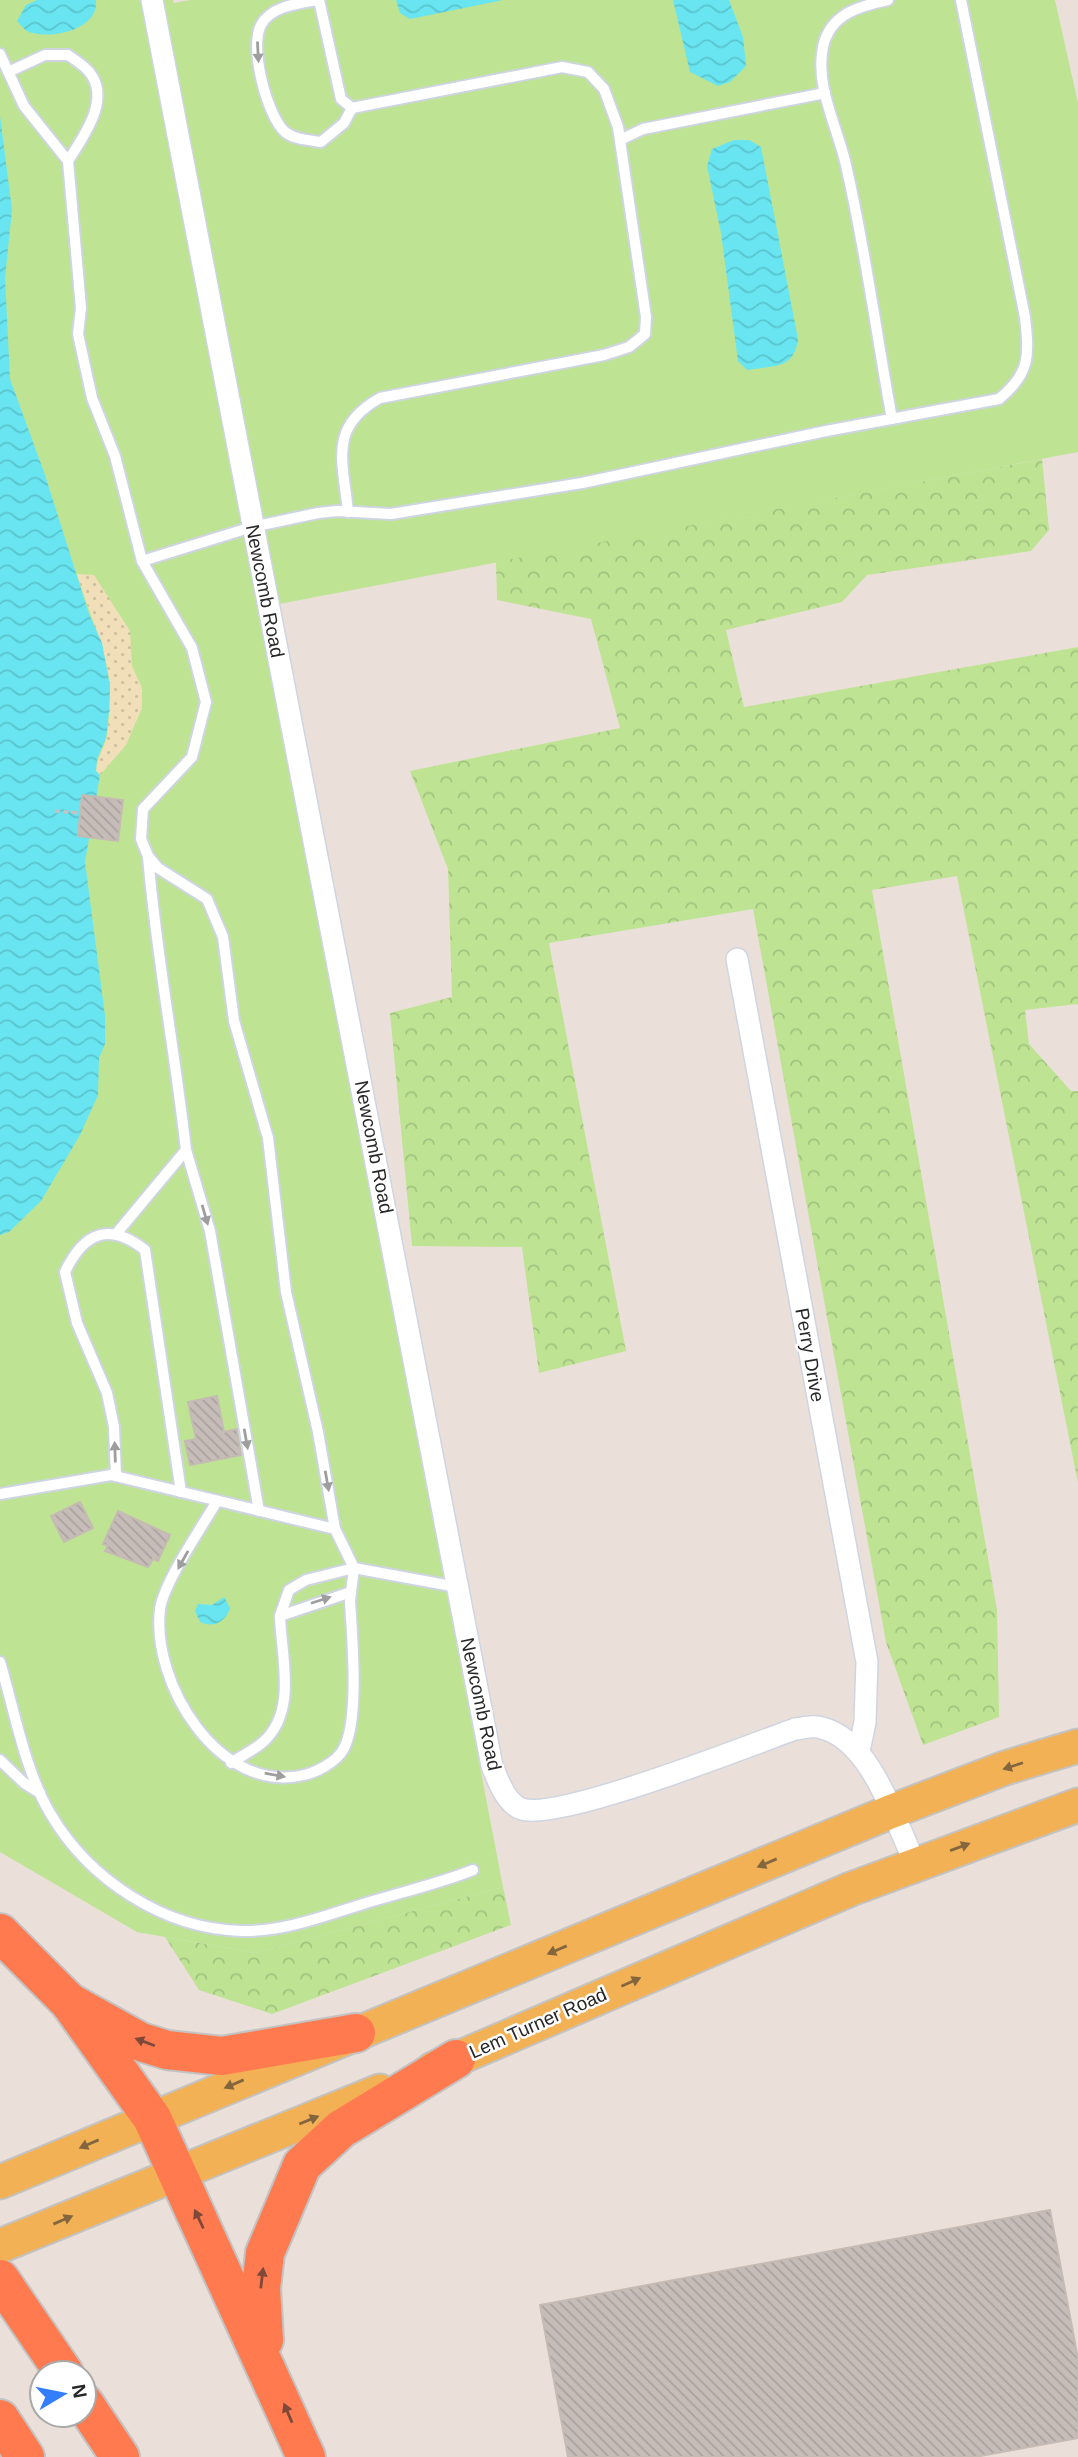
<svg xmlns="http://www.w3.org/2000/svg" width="1078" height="2457" font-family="Helvetica,sans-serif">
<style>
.grass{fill:#bde393}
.forest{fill:url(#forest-crowns)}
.sand{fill:url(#sand-dots)}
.water{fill:url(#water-waves)}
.building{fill:url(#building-back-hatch);stroke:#c6bbb3;stroke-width:2}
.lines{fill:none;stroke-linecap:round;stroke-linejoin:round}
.lane-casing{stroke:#ced5e1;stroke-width:14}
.street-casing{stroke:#ced5e1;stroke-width:24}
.primary-casing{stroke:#c3c3c3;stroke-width:37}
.highway-casing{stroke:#c3c3c3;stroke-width:42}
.path{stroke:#c3c3c3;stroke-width:3.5;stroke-dasharray:5 3.5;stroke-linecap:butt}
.lane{stroke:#fff;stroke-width:10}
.street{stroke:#fff;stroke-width:21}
.primary{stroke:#f3b156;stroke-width:33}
.highway{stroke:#ff7b4f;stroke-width:38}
.oneway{fill:#9e9e9e}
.oneway2{fill:#83663d}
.oneway3{fill:#7e4938}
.labels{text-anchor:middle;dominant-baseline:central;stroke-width:5;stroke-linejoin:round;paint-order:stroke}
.street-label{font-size:19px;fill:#282828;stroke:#fff}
</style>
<defs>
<pattern id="forest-crowns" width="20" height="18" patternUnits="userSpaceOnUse" patternTransform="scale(1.75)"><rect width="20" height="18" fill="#bde393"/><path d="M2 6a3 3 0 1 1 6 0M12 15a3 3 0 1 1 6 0" fill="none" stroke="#a2c37f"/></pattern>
<pattern id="sand-dots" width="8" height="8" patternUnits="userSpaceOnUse" patternTransform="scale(1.75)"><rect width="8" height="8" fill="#f1dfba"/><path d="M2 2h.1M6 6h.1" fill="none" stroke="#cfbfa0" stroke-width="1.8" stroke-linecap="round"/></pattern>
<pattern id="water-waves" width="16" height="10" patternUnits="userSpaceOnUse" patternTransform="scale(1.75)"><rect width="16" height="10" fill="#68e5f0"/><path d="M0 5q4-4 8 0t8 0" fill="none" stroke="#5ac4ce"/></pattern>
<pattern id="building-back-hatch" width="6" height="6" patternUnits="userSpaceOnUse" patternTransform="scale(1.75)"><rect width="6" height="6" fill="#c6bdb9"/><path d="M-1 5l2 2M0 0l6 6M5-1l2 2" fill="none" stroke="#aaa29f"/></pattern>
</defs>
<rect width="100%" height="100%" fill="#ebe0d9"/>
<polygon class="grass" points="0,0 173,0 174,3 190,0 1055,0 1078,103 1078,452 258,608 503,1887 256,1953 137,1932 0,1852"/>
<g class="forest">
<polygon points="1042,459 1049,530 1031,551 867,575 842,602 726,630 744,707 1078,647 1078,1004 1025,1010 1029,1044 1071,1091 1078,1091 1078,1483 957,876 872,890 997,1610 999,1717 923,1745 886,1642 753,909 549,943 626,1351 539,1373 522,1247 412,1246 390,1013 452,997 448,869 410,771 620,728 591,619 497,600 496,562"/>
<polygon points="503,1887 511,1925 272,2014 199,1990 165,1937 256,1953"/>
</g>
<path class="sand" d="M77,574L94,575L130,631L132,666L142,688V708L126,745L100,775L96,771C97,759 102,751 106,740C109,731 110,697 110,687C107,648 88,612 77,574Z"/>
<g class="water">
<path d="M37,0H96C99,29 53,40 29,32C24,30 21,25 17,21L26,5Z"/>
<polygon points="396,0 503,0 410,19 400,13"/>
<polygon points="673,0 729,0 743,37 746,66 730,82 718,86 690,72"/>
<polygon points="0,116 12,210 5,278 10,379 45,475 89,614 102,643 110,686 109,711 106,738 97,759 96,771 100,775 85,862 105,1016 105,1044 99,1058 98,1095 80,1135 41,1201 9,1232 0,1235"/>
<path d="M734,140H749L761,147L798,339C794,370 774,365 747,370L738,361L721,233L707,166L712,149Z"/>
<path d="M224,1597L230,1608C225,1623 213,1628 200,1622L195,1611L198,1604L212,1605Z"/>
</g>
<g class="building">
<polygon points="82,795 123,800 118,841 78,836"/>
<polygon points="217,1396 224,1432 237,1429 241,1455 190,1465 185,1441 196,1439 188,1402"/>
<polygon points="80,1502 93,1528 64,1542 51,1516"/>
<polygon points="118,1511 170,1535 158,1561 153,1559 148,1567 105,1551 108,1546 103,1544"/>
<polygon points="1050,2210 1078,2359 1078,2438 975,2457 568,2457 540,2305"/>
</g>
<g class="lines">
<defs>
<g id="lane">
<path d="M318,0C300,3 271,6 261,25C249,47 267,116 285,132C295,140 310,140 321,142L344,123L352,108"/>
<path d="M319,0L341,99L352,108L562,67L588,72L604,89L618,127L646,317L645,334L629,347L604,355L380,398C328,427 343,461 348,512"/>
<path d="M888,0C859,6 830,14 823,47C815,85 836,124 845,161C865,245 876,333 892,419"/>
<polyline points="0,54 24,106 68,161 81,308 78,334 92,398 115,456 142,561 192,648 206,702 192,757 143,809 141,839 148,856 158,868 207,899 223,937 234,1021 268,1138 286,1292 318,1432 335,1529"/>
<path d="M8,72L45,55H68C75,60 85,66 90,73C111,100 83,137 68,161"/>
<polyline points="620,140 643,129 825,93"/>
<path d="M142,561L252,527L318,513L337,511L391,514L582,483L826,431L999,399C1031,373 1029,355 1025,317L961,0"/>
<polyline points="186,1150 210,1231 259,1511"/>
<path d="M116,1234L186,1150C175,1051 156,954 148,856"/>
<path d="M116,1476L114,1427L107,1393L77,1323L65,1272C84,1232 109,1222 145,1250L181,1492"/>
<polyline points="0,1494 111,1475 335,1529 354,1568 457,1587"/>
<path d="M217,1501C202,1527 164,1582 160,1609C151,1683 219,1795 304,1775C317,1772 336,1762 343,1750C360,1721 352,1636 350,1601L354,1568L306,1580L289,1590L280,1616L351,1592"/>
<path d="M0,1662C14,1709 25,1771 50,1813C89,1880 164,1929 242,1931C284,1932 327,1915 366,1903C402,1892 438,1884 473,1870"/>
<polyline points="0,1760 24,1783 40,1793"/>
<path d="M231,1763C241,1756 254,1750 263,1742C298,1711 281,1656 280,1616"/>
</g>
<g id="street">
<path d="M152,0L492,1766C498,1780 506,1804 522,1809C559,1821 748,1746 795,1729C804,1728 814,1725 822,1728C871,1740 895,1821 915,1863"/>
<polyline points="737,959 867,1662 865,1722 859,1751"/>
</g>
<g id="primary">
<polyline points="433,2069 851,1889 1078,1805"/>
<polyline points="0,2182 890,1812 1005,1768 1078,1746"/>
<polyline points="0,2246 380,2091"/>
</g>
<g id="highway">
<polyline points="0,1933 69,2002 141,2042 167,2050 222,2056 356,2033"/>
<polyline points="69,2002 152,2118 306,2457"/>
<polyline points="0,2279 64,2373"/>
<polyline points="264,2340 261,2288 265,2253 302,2165 341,2129 456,2059"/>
<polyline points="84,2403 120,2457"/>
<polyline points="0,2419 25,2457"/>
</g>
</defs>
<use href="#lane" class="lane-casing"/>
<use href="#street" class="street-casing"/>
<use href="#primary" class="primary-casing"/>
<use href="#highway" class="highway-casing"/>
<polyline class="path" points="55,811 80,813"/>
<use href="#lane" class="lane"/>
<use href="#street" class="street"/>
<use href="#primary" class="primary"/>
<use href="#highway" class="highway"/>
</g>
<defs><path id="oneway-solid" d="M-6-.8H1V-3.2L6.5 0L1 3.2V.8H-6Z" transform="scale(1.75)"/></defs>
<g class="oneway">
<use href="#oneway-solid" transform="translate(258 52) rotate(87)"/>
<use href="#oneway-solid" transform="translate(205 1215) rotate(74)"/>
<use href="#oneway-solid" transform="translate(246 1439) rotate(80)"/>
<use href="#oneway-solid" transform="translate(115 1452) rotate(-92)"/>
<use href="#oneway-solid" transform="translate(327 1481) rotate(80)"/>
<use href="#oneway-solid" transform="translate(183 1560) rotate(119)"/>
<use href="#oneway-solid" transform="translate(321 1600) rotate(-18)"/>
<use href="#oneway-solid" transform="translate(275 1775) rotate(10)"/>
</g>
<g class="oneway2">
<use href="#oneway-solid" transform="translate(1013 1766) rotate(162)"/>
<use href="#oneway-solid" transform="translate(960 1847) rotate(-20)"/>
<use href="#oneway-solid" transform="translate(767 1863) rotate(157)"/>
<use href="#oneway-solid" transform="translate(557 1950) rotate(157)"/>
<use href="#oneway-solid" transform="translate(631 1982) rotate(-24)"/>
<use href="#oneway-solid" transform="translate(234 2084) rotate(157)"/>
<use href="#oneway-solid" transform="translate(309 2120) rotate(-22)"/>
<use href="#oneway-solid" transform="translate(89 2144) rotate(157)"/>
<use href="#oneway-solid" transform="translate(63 2220) rotate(-23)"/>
</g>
<g class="oneway3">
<use href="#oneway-solid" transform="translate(145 2042) rotate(-159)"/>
<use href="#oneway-solid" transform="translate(199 2219) rotate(-115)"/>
<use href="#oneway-solid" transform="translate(262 2278) rotate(-83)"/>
<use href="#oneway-solid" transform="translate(288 2413) rotate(-113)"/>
</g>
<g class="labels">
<g class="street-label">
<text transform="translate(265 591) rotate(79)">Newcomb Road</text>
<text transform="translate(374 1147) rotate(79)">Newcomb Road</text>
<text transform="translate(810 1355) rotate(80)">Perry Drive</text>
<text transform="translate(481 1704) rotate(78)">Newcomb Road</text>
<text transform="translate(538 2023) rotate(-24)">Lem Turner Road</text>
</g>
</g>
<g transform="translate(63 2394) rotate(80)"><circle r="33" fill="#ffffff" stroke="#a9a9a9" stroke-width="2"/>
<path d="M0-5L12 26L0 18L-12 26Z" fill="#347efd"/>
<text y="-10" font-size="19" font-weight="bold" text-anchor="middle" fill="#282828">N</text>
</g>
</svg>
